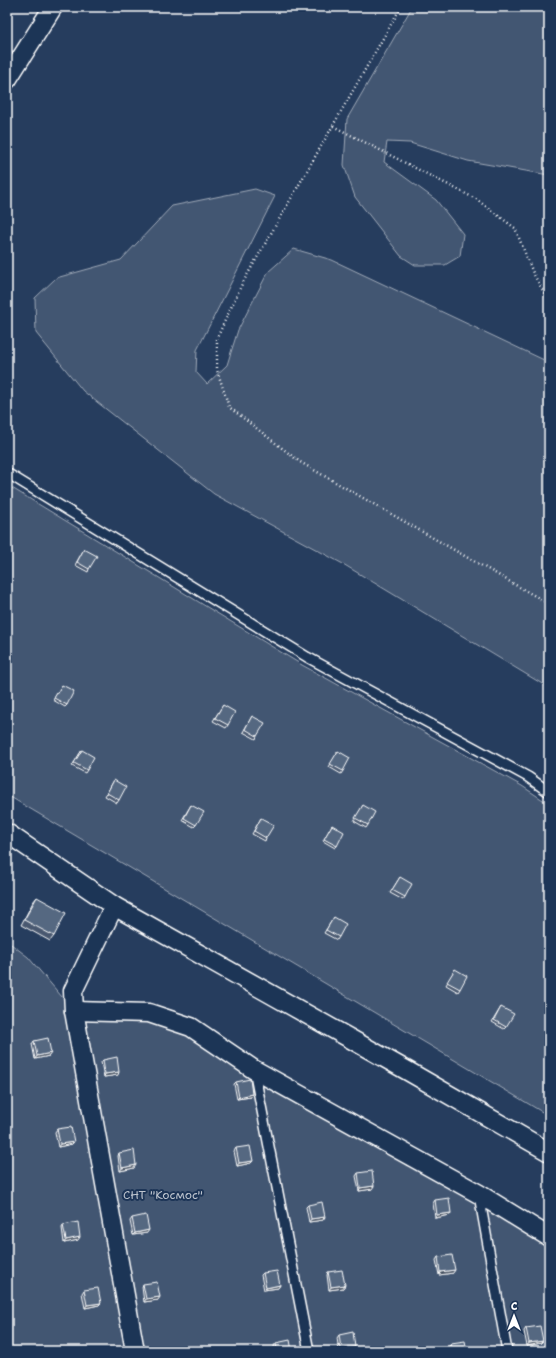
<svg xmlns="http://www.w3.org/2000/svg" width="556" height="1358" font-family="'Shantell Sans',sans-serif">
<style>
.green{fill:#425672;stroke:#a0aab8}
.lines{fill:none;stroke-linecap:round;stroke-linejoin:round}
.lane-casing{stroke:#fff;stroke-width:12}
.street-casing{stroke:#fff;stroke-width:21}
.path{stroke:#fff;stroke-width:2.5;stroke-dasharray:1 3;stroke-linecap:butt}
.lane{stroke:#1d3557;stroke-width:9}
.street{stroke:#1d3557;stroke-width:18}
.wall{fill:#49596f;stroke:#fff}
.shaded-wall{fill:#3c485a;stroke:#fff}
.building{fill:#556781;stroke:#fff}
.labels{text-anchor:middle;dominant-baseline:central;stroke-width:4;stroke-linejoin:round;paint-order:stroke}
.park-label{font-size:12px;fill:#bdc4ce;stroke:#1d3557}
</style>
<rect width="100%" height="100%" fill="#263d5e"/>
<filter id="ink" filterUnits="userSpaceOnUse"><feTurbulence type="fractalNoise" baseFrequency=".025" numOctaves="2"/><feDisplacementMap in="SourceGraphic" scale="8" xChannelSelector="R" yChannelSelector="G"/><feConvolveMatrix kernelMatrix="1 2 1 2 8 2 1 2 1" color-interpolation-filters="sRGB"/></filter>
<g filter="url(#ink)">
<g class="green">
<polygon points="412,7 549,7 549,175 468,161 410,143 387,142 384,162 436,200 463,234 460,256 445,265 415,265 401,256 355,197 344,165 347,119"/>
<polygon points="255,189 275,196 197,350 196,372 207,384 227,365 238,330 268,272 294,249 332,260 544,360 549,367 549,688 343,564 214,494 83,391 36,333 35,298 56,278 121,260 172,206"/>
<polygon points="7,485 302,665 522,786 549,804 549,1116 7,795"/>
<polygon points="7,941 28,957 74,1011 149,1013 549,1237 549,1351 7,1351"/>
</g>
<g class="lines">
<defs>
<g id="lane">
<polyline points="7,473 307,657 528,777 549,792"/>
<polyline points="254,1070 309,1351"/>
<polyline points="479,1195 507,1351"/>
</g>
<g id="street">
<polyline points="7,80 53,7"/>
<polyline points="7,833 114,906 406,1070 549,1152"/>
<polyline points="114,906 73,991 74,1011 135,1351"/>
<polyline points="74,1011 149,1013 191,1027 253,1069 479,1194 549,1237"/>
</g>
</defs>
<use href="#lane" class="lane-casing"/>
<use href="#street" class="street-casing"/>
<g class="path">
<polyline points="401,7 242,284 217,338 217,370 229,407 300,462 549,604"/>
<polyline points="333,126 476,199 515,228 533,273 549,302"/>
</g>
<use href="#lane" class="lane"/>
<use href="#street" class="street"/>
</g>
<g class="wall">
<polygon points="84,549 89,569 88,572 75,565"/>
<polygon points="62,685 67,705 65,707 53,700"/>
<polygon points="223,705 228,725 226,728 213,721"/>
<polygon points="252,716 257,736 256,739 243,732"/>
<polygon points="82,750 87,770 85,773 72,766"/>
<polygon points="338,751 343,771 341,774 329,767"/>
<polygon points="114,780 119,800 117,803 105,796"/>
<polygon points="191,805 196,825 194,827 182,820"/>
<polygon points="363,805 368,825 366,828 354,821"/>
<polygon points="261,818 266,838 265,841 252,834"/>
<polygon points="332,825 337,846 335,848 323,841"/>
<polygon points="400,877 405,897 403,900 390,893"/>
<polygon points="37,897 54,936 50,941 21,925 33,902"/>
<polygon points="334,917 339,937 337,940 324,933"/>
<polygon points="455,969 460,989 458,992 446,985"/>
<polygon points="501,1007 506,1027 504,1029 492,1022"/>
<polygon points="34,1041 49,1056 35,1059 32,1044"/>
<polygon points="103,1060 118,1075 104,1077 101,1062"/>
<polygon points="236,1082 251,1097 237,1099 234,1084"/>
<polygon points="57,1129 72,1144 58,1147 55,1132"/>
<polygon points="236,1148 251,1163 237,1166 234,1151"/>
<polygon points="119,1153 134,1168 120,1171 118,1156"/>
<polygon points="358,1173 372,1189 359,1191 356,1176"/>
<polygon points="435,1200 450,1215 435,1218 433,1203"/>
<polygon points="308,1205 323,1220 309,1222 306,1207"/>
<polygon points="132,1218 147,1233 133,1235 130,1221"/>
<polygon points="63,1225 78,1240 64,1243 62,1228"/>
<polygon points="438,1257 453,1273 439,1275 436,1260"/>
<polygon points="328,1272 345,1285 343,1288 329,1290 327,1275"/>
<polygon points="263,1273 280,1285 278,1288 264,1290 261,1275"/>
<polygon points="143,1284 158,1300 144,1302 142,1287"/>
<polygon points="84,1290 99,1305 85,1308 82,1293"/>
<polygon points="526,1328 541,1343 527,1346 524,1331"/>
<polygon points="339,1335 353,1350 347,1351 339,1351 337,1338"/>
<polygon points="276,1343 292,1351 275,1351 274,1346"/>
<polygon points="451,1343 467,1351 450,1351 449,1346"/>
</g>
<g class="shaded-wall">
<polygon points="51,1053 49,1056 35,1059 37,1056"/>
<polygon points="119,1072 118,1075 104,1077 105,1074"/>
<polygon points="252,1094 251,1097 237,1099 239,1097"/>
<polygon points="74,1142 72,1144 58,1147 60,1144"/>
<polygon points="253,1161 251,1163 237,1166 239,1163"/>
<polygon points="136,1165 134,1168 120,1171 122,1168"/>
<polygon points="374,1186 372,1189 359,1191 360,1188"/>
<polygon points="451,1213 450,1215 435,1218 437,1215"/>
<polygon points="325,1217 323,1220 309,1222 311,1219"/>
<polygon points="149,1230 147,1233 133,1235 135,1233"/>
<polygon points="80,1237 78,1240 64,1243 66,1240"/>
<polygon points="455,1270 453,1273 439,1275 440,1272"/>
<polygon points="280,1285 278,1288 264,1290 266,1288"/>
<polygon points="345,1285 343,1288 329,1290 331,1287"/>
<polygon points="160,1297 158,1300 144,1302 146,1299"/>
<polygon points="101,1303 99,1305 85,1308 87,1305"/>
<polygon points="543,1341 541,1343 527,1346 529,1343"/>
<polygon points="355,1347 353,1350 347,1351 340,1351 341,1349"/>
</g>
<g class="building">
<polygon points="84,549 97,556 89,569 77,562"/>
<polygon points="62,685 74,691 67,705 54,698"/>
<polygon points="223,705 235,712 228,725 215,718"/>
<polygon points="252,716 265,723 257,736 245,729"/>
<polygon points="82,750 94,757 87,770 74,763"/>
<polygon points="338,751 350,758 343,771 330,764"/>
<polygon points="114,780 126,787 119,800 107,793"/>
<polygon points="191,805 204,812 196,825 184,818"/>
<polygon points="363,805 375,812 368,825 355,818"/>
<polygon points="261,818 274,825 266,838 254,831"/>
<polygon points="332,825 344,832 337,846 324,839"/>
<polygon points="400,877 412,884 405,897 392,890"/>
<polygon points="37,897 66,913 54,936 24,920"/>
<polygon points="334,917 346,924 339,937 326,930"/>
<polygon points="455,969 467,976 460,989 447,982"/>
<polygon points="501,1007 514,1014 506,1027 494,1020"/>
<polygon points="48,1038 51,1053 37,1056 34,1041"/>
<polygon points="117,1057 119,1072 105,1074 103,1060"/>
<polygon points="250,1079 252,1094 239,1097 236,1082"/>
<polygon points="71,1127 74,1142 60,1144 57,1129"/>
<polygon points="250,1146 253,1161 239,1163 236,1148"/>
<polygon points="134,1150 136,1165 122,1168 119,1153"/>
<polygon points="372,1171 374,1186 360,1188 358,1173"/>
<polygon points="449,1198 451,1213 437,1215 435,1200"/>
<polygon points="322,1202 325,1217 311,1219 308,1205"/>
<polygon points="146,1215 149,1230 135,1233 132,1218"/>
<polygon points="78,1222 80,1237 66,1240 63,1225"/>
<polygon points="452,1255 455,1270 440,1272 438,1257"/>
<polygon points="342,1270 345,1285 331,1287 328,1272"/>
<polygon points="277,1271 280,1285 266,1288 263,1273"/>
<polygon points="157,1282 160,1297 146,1299 143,1284"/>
<polygon points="98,1288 101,1303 87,1305 84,1290"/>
<polygon points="540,1326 543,1341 529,1343 526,1328"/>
<polygon points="353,1332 355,1347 341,1349 339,1335"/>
<polygon points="290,1340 292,1351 277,1351 276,1343"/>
<polygon points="465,1341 467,1351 452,1351 451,1343"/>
</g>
</g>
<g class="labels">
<g class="park-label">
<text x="163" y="1195">СНТ "Космос"</text>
</g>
</g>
<rect width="556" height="1358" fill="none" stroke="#1d3557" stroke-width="24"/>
<rect x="12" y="12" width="532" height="1334" fill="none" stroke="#fff" stroke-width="1.5" filter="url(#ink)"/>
<g transform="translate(514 1316)" stroke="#1d3557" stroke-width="3" paint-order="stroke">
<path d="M0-3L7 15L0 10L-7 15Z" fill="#ffffff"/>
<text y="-6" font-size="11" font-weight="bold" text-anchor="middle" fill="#ffffff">С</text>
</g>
</svg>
